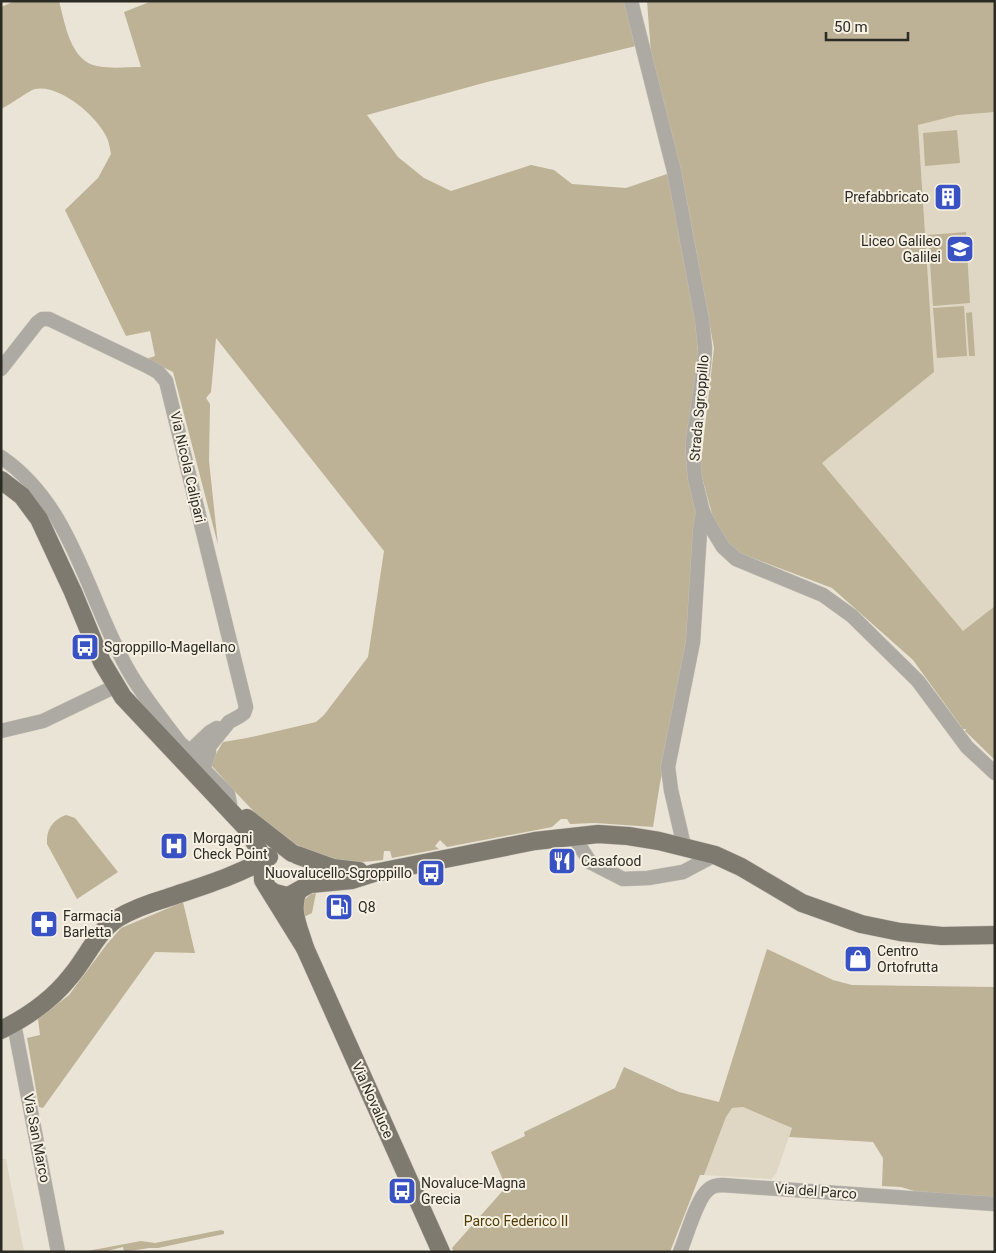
<svg xmlns="http://www.w3.org/2000/svg" width="996" height="1253" font-family="Roboto,sans-serif">
<style>
.built{fill:#dfd7c3}
.green{fill:#bdb295}
.lines{fill:none;stroke-linecap:round;stroke-linejoin:round}
.minor-casing{stroke:#c4bfb3;stroke-width:15}
.major-casing{stroke:#c4bfb3;stroke-width:19}
.minor{stroke:#adaaa4;stroke-width:14}
.major{stroke:#7e7a6f;stroke-width:18}
.labels{text-anchor:middle;dominant-baseline:central;stroke-width:4;stroke-linejoin:round;paint-order:stroke}
.poi-label{font-size:14px;fill:#2c2a25;stroke:#f7f1e3;text-anchor:start}
.street-label{font-size:14px;fill:#2c2a25;stroke:#f7f1e3}
.park-label{font-size:14px;fill:#4e3c04;stroke:#f7f1e3}
</style>
<rect width="100%" height="100%" fill="#eae4d6"/>
<g class="built">
<polygon points="995,112 995,606 963,632 822,463 934,372 918,125 958,115"/>
<polygon points="743,1107 792,1128 776,1174 771,1179 704,1175 726,1117 732,1108"/>
<polygon points="1,1159 6,1159 24,1252 1,1252"/>
</g>
<g class="green">
<path d="M15,1H59C65,23 70,61 97,66C111,69 127,67 141,67L124,12L152,1H626L636,46L487,82L367,115L398,157L424,178L451,191L531,165L554,170L572,184L626,188L667,174L670,181L696,319L699,371L697,515L685,668L660,783L653,827L595,823L570,824L567,819H561L552,827L447,847L440,840L435,846L439,849L392,858L390,851H384L383,860C369,861 354,864 340,861C281,850 248,805 210,764L223,742L247,738L316,722L324,715L368,657L384,551L216,338L211,392L206,398L210,404L209,461L218,545L173,372L146,359L155,356L150,331L126,336L65,210L98,178L111,154C110,149 109,141 106,136C96,115 59,84 35,89C28,91 10,105 1,109V7Z"/>
<polygon points="647,1 995,1 995,112 958,115 918,125 934,372 822,463 963,631 995,606 995,760 965,731 966,729 963,729 913,660 832,588 734,551 714,521 700,470 714,348 688,207 651,54"/>
<polygon points="957,130 960,163 925,166 923,133"/>
<polygon points="966,232 970,303 933,306 928,235"/>
<polygon points="964,306 967,356 937,358 933,308"/>
<polygon points="972,312 975,356 969,356 966,313"/>
<path d="M66,815L75,818L118,872L77,899L47,844C46,830 52,820 66,815Z"/>
<polygon points="316,893 312,913 304,917 303,901 311,894"/>
<polygon points="183,902 195,953 155,952 43,1108 39,1107 27,1038 40,1035 38,1019 69,995 107,944 121,928"/>
<polygon points="767,949 833,980 852,985 995,987 995,1198 924,1194 901,1187 882,1186 883,1158 873,1142 789,1137 792,1128 743,1107 732,1108 726,1117 704,1175 700,1175 670,1252 454,1252 452,1248 506,1187 491,1152 525,1136 524,1132 615,1088 624,1067 679,1092 719,1102"/>
<polygon points="221,1230 224,1231 224,1234 158,1248 149,1248 124,1252 123,1247 103,1252 82,1252 141,1241 155,1243"/>
</g>
<g class="lines">
<defs>
<g id="minor">
<polyline points="631,1 674,171 702,320 705,348 704,364 693,440 693,456 695,479 703,512 712,529 723,547 736,559 823,595 852,616 918,681 967,747 995,773"/>
<polyline points="1,369 37,323 42,319 49,319 147,366 158,372 166,381 246,707 244,713 240,716 229,722 191,769"/>
<path d="M1,457C72,505 87,597 127,668C141,694 162,719 180,743L187,749L191,750L210,732L217,728"/>
<polyline points="1,731 43,721 116,686"/>
<polyline points="209,752 204,767 205,771 228,794 230,804"/>
<polyline points="574,837 590,862 623,879 648,878 683,872 715,855"/>
<polyline points="684,846 671,790 668,767 693,642 700,530 703,512"/>
<polyline points="14,1024 58,1252"/>
<path d="M680,1252C686,1238 697,1198 708,1190C712,1186 716,1185 722,1185L995,1204"/>
</g>
<g id="major">
<polyline points="1,480 22,496 39,519 73,592 102,662 123,697 248,830 262,856 263,880 266,885 305,948"/>
<polyline points="247,818 292,853"/>
<polyline points="297,855 333,868 359,871"/>
<polyline points="270,890 275,893 287,896 292,894 310,884 352,880 374,873 535,841 598,834 628,836 659,841 715,855 741,867 802,903 861,924 900,932 942,936 995,935"/>
<path d="M298,891C289,910 300,930 305,948L441,1252"/>
<path d="M1,1030C27,1017 52,1000 70,977C86,959 97,931 118,918C133,909 150,903 167,898C202,886 237,876 269,857"/>
</g>
</defs>
<use href="#minor" class="minor-casing"/>
<use href="#major" class="major-casing"/>
<use href="#minor" class="minor"/>
<use href="#major" class="major"/>
</g>
<defs>
<symbol id="building-square" viewBox="-11 -11 22 22"><rect x="-9" y="-9" width="18" height="18" rx="4" fill="#3852c4" stroke="#f7f1e3"/><path d="M-4-6H4V6H1V3H-1V6H-4ZM-2.5-4.3h1.7v1.8h-1.7ZM.8-4.3h1.7v1.8H.8ZM-2.5-1h1.7V.8h-1.7ZM.8-1h1.7V.8H.8Z" fill="#fff"/></symbol>
<symbol id="school-square" viewBox="-11 -11 22 22"><rect x="-9" y="-9" width="18" height="18" rx="4" fill="#3852c4" stroke="#f7f1e3"/><path d="M0-5L7-2L0 1L-7-2ZM-4 1L0 2.5L4 1V4Q0 6-4 4Z" fill="#fff"/></symbol>
<symbol id="bus-square" viewBox="-11 -11 22 22"><rect x="-9" y="-9" width="18" height="18" rx="4" fill="#3852c4" stroke="#f7f1e3"/><path d="M-5-6H5V4H4V6H2V4H-2V6H-4V4H-5ZM-3.5-4V0h7V-4ZM-3.5 1.2v1.5H-2V1.2ZM2 1.2v1.5H3.5V1.2Z" fill="#fff"/></symbol>
<symbol id="hospital-square" viewBox="-11 -11 22 22"><rect x="-9" y="-9" width="18" height="18" rx="4" fill="#3852c4" stroke="#f7f1e3"/><path d="M-5-5h3v3.5h4V-5h3V5h-3V1.5h-4V5h-3Z" fill="#fff"/></symbol>
<symbol id="restaurant-square" viewBox="-11 -11 22 22"><rect x="-9" y="-9" width="18" height="18" rx="4" fill="#3852c4" stroke="#f7f1e3"/><path d="M-5-6h1v4h1v-4h1v4h1v-4h1v5L-1.5 .5V6h-2V.5L-5-1ZM5-6V6H3V1.5H1.5Q1.5-4 5-6Z" fill="#fff"/></symbol>
<symbol id="fuel-square" viewBox="-11 -11 22 22"><rect x="-9" y="-9" width="18" height="18" rx="4" fill="#3852c4" stroke="#f7f1e3"/><path d="M-5.5-6h7V0h2V4h1.3V-2.5L3-4.5l.8-.8L6-3V5H2.5V1h-1V6h-7ZM-4.2-4.7v3.2H.2V-4.7Z" fill="#fff"/></symbol>
<symbol id="pharmacy-square" viewBox="-11 -11 22 22"><rect x="-9" y="-9" width="18" height="18" rx="4" fill="#3852c4" stroke="#f7f1e3"/><path d="M-2-6h4v4h4v4h-4v4h-4v-4h-4v-4h4Z" fill="#fff"/></symbol>
<symbol id="shop-square" viewBox="-11 -11 22 22"><rect x="-9" y="-9" width="18" height="18" rx="4" fill="#3852c4" stroke="#f7f1e3"/><path d="M-5-2.5h2.3a2.7 3.5 0 0 1 5.4 0H5L5.5 6h-11ZM-1.5-2.5h3a1.5 2.3 0 0 0-3 0Z" fill="#fff"/></symbol>
</defs>
<g fill-rule="evenodd">
<use href="#building-square" x="932" y="181" width="32" height="32"/>
<use href="#school-square" x="944" y="233" width="32" height="32"/>
<use href="#bus-square" x="69" y="631" width="32" height="32"/>
<use href="#hospital-square" x="158" y="830" width="32" height="32"/>
<use href="#restaurant-square" x="546" y="845" width="32" height="32"/>
<use href="#bus-square" x="415" y="857" width="32" height="32"/>
<use href="#fuel-square" x="323" y="891" width="32" height="32"/>
<use href="#pharmacy-square" x="28" y="908" width="32" height="32"/>
<use href="#shop-square" x="842" y="943" width="32" height="32"/>
<use href="#bus-square" x="386" y="1175" width="32" height="32"/>
</g>
<g class="labels">
<g class="poi-label">
<text x="929" y="197" text-anchor="end">Prefabbricato</text>
<text x="941" y="241" text-anchor="end">Liceo Galileo<tspan x="941" dy="16">Galilei</tspan></text>
<text x="104" y="647">Sgroppillo-Magellano</text>
<text x="193" y="838">Morgagni<tspan x="193" dy="16">Check Point</tspan></text>
<text x="581" y="861">Casafood</text>
<text x="412" y="873" text-anchor="end">Nuovalucello-Sgroppillo</text>
<text x="358" y="907">Q8</text>
<text x="63" y="916">Farmacia<tspan x="63" dy="16">Barletta</tspan></text>
<text x="877" y="951">Centro<tspan x="877" dy="16">Ortofrutta</tspan></text>
<text x="421" y="1183">Novaluce-Magna<tspan x="421" dy="16">Grecia</tspan></text>
</g>
<g class="street-label">
<text transform="translate(699 408) rotate(-85)">Strada Sgroppillo</text>
<text transform="translate(188 467) rotate(77)">Via Nicola Calipari</text>
<text transform="translate(373 1100) rotate(66)">Via Novaluce</text>
<text transform="translate(37 1138) rotate(79)">Via San Marco</text>
<text transform="translate(816 1191) rotate(4)">Via del Parco</text>
</g>
<g class="park-label">
<text x="516" y="1221">Parco Federico II</text>
</g>
</g>
<rect width="996" height="1253" fill="none" stroke="#2c2a25" stroke-width="5"/>
<path d="M826 32v8h82v-8" fill="none" stroke="#2c2a25" stroke-width="2.5"/>
<text x="834" y="32" font-size="15" fill="#2c2a25" stroke="#f7f1e3" stroke-width="4" paint-order="stroke">50 m</text>
</svg>
